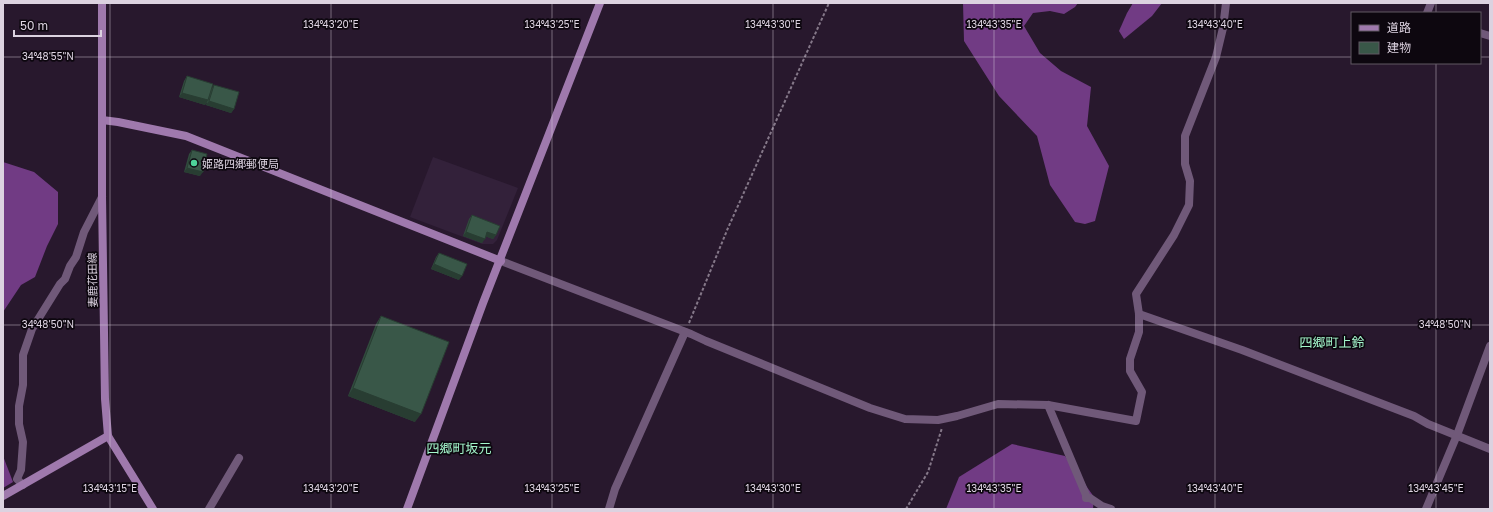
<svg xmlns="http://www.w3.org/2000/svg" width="1493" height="512" font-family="'Golos Text','Noto Sans JP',sans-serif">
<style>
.built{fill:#33213a}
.forest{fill:#713b84}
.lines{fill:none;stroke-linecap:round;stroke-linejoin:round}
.path{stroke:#857889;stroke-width:2;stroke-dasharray:3 2;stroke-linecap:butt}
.street{stroke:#705979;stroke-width:8}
.secondary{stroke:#9f79ad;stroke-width:8}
.wall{fill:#314b3e}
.shaded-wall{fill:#283d32}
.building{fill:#395748;stroke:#283d32}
.ticks{fill:none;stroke:#dcd2e0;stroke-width:1;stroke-opacity:0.45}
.poi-dot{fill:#4ed399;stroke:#0d070f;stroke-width:1.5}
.labels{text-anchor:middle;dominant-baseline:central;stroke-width:3.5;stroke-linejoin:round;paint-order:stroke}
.poi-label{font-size:11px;fill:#dcd2e0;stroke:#0d070f;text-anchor:start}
.street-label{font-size:11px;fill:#dcd2e0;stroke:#0d070f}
.quarter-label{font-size:13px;fill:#a4f7cc;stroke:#0d070f}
.ticks-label{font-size:10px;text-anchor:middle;fill:#dcd2e0;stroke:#0d070f;stroke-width:3.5;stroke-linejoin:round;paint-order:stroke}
</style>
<rect width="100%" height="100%" fill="#28182d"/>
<polygon class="built" points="433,157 518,188 497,240 493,244 482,244 410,217"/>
<g class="forest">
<polygon points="963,3 1078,3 1075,7 1064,14 1050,11 1033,13 1024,26 1040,53 1061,71 1091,87 1087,126 1109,166 1095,221 1085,224 1075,222 1050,185 1037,136 999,96 964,41"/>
<polygon points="1133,3 1162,3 1152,16 1124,39 1119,31 1127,13"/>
<polygon points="3,162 34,172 58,192 58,224 47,246 35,277 21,285 3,312"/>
<polygon points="1012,444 1065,456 1094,497 1093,509 946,509 959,477"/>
<polygon points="3,456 13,482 3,488"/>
</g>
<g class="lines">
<g class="path">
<polyline points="689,323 728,228 829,3"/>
<polyline points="906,509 928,472 942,428"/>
</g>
<g class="street">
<polyline points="1427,13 1431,3"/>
<polyline points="1480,33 1490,36"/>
<polyline points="501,261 691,334 706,341 870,408 905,419 938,420 957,416 998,404 1048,405 1136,421 1142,392 1130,371 1130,359 1139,332 1139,314 1136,294 1174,235 1189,205 1190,181 1185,164 1185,136 1216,57 1223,28 1226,3"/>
<polyline points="1139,314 1242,350 1414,416 1428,424 1490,449"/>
<polyline points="1048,405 1086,495 1086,498 1090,498 1102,506 1111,509"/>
<polyline points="23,485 17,479 21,470 23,442 19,424 19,406 23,385 23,355 32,329 60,284 65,279 70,266 76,257 84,232 102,197"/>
<polyline points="209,509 239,458"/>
<polyline points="609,509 615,489 685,332"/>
<polyline points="1426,509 1457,435 1490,346"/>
</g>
<g class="secondary">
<polyline points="102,3 102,197 105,399 108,436 153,509"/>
<polyline points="102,120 118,122 186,136 501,261"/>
<polyline points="3,496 108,436"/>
<polyline points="407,509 483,303 600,3"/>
</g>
</g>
<g class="wall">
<polygon points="187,76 212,88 214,85 234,109 231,113 206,105 207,102 205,105 179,97 184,81"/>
<polygon points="192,150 200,176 184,172 189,154"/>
<polygon points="472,215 496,235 493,239 485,236 482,243 463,236 469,219"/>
<polygon points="439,253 459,280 431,269 436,257"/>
<polygon points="381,316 415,422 348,396 376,324"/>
</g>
<g class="shaded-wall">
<polygon points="182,93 208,100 205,105 179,97"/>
<polygon points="209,101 234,109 231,113 206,105"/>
<polygon points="187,168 203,172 200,176 184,172"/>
<polygon points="466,232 485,239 482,243 463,236"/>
<polygon points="487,232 496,235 493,239 484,236"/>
<polygon points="434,264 462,276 459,280 431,269"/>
<polygon points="353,388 421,414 415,422 348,396"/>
</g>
<g class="building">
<polygon points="187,76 213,84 208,100 182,93"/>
<polygon points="214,85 239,92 234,109 209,101"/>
<polygon points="192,150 207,154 203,172 187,168"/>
<polygon points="472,215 500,226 496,235 487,232 485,239 466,232"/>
<polygon points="439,253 467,264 462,276 434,264"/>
<polygon points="381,316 449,342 421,414 353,388"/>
</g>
<path class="ticks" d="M110,3V509M331,3V509M552,3V509M773,3V509M994,3V509M1215,3V509M1436,3V13M3,57H1352M1480,57H1490M1436,63V509M3,325H1490"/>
<circle class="poi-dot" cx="194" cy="163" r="4"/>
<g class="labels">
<g class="poi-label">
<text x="202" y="163">姫路四郷郵便局</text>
</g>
<g class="street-label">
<text transform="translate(92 280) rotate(-91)">妻鹿花田線</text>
</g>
<g class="quarter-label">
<text x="1332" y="342">四郷町上鈴</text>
<text x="459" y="448">四郷町坂元</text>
</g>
</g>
<g class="ticks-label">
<text x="331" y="28">134°43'20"E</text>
<text x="552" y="28">134°43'25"E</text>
<text x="773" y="28">134°43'30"E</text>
<text x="994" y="28">134°43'35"E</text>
<text x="1215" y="28">134°43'40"E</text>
<text x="48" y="60">34°48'55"N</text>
<text x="48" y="328">34°48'50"N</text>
<text x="1445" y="328">34°48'50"N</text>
<text x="110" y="492">134°43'15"E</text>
<text x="331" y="492">134°43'20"E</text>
<text x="552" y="492">134°43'25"E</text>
<text x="773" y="492">134°43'30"E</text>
<text x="994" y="492">134°43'35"E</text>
<text x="1215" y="492">134°43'40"E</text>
<text x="1436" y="492">134°43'45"E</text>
</g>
<rect width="1493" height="512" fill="none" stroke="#dcd2e0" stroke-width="8"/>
<rect x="1351" y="12" width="130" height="52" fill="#0d070f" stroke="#605863"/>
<rect x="1359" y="25" width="20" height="6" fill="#9f79ad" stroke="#605863"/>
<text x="1387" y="32" font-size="12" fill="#dcd2e0">道路</text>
<rect x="1359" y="42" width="20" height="12" fill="#395748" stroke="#605863"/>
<text x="1387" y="52" font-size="12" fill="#dcd2e0">建物</text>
<path d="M14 30v6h87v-6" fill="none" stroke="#dcd2e0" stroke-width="2"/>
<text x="20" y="30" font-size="12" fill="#dcd2e0" stroke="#0d070f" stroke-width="3" paint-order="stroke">50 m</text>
</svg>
